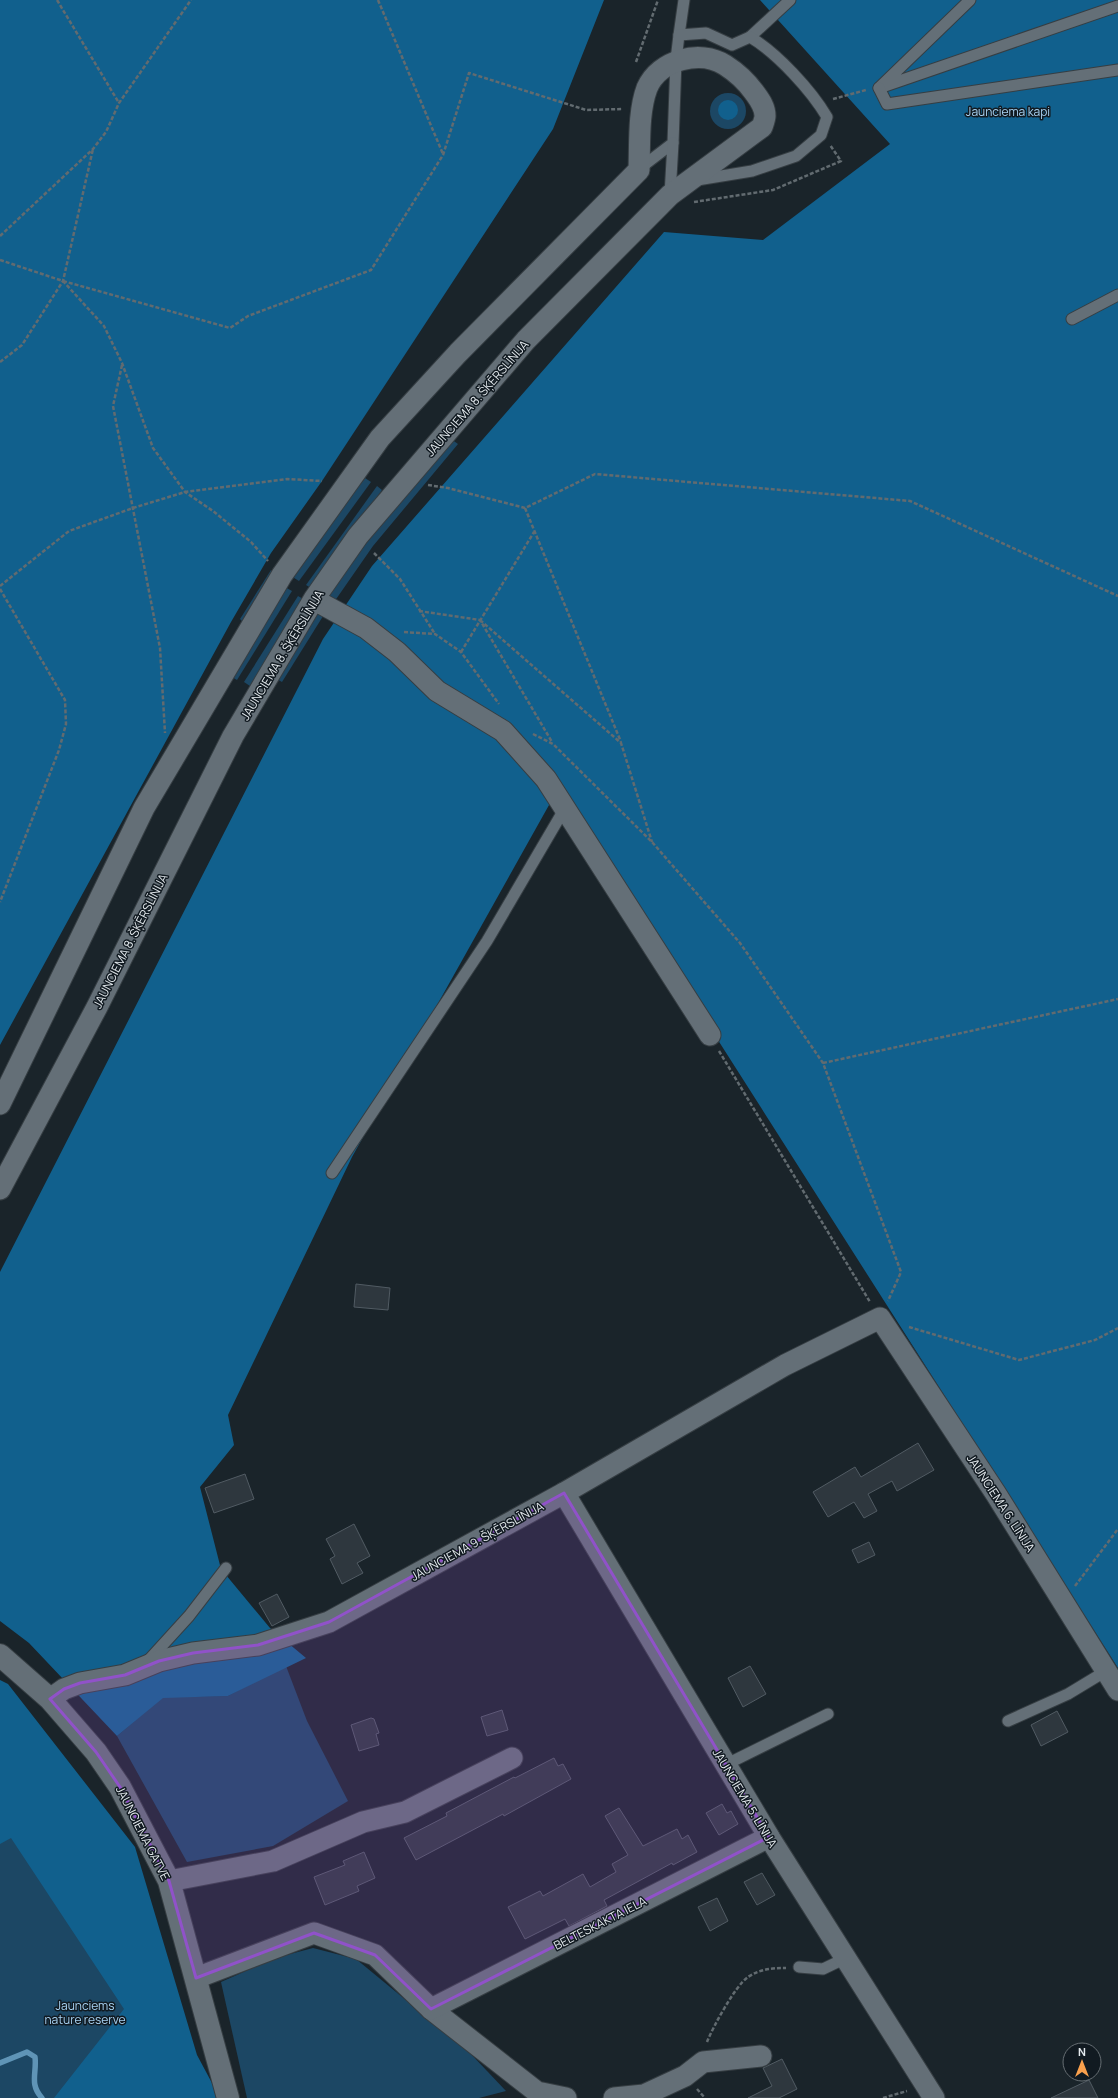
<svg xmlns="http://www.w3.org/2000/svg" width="1118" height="2098" font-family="Manrope,sans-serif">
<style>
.green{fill:#1c4764}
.forest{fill:#11608d}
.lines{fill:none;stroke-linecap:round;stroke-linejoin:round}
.stream{stroke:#5f94b6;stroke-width:5.5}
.building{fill:#2e373e;stroke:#515b63}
.lane-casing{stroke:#363e43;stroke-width:13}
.street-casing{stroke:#363e43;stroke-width:23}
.secondary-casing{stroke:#363e43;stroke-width:24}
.path{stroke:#626b70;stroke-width:2.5;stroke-dasharray:4 2;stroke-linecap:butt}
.lane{stroke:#646f77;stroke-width:11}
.street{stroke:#646f77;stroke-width:21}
.secondary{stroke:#646f77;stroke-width:22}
.marked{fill:#9052c9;fill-opacity:0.2;stroke:#9052c9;stroke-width:3;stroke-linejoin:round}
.labels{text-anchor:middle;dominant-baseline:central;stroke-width:3;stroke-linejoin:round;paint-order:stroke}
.park-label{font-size:12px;fill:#a7d1f1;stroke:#111a21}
.street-label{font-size:12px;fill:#e5ebef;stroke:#111a21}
</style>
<rect width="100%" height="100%" fill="#1a242a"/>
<g class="green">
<circle cx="728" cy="111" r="18"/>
<polygon points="451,439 458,444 373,546 332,605 325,600 367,542"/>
<polygon points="365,478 371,482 299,581 291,576"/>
<polygon points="377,486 382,490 311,588 306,585"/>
<polygon points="271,570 273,573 242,621 240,619"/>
<polygon points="285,587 292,591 237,680 230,676"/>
<polygon points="298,596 303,599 250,686 244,682"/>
<polygon points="319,609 325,613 282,682 275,678"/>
<polygon points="286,1666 307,1721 348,1801 273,1846 187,1862 117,1736 163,1697 228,1696"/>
<polygon points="0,1698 197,2098 0,2098"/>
<polygon points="313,1948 356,1959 469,2052 506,2091 479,2098 247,2098 221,1982 275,1958"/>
</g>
<g class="forest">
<polygon points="0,0 604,0 553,129 322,481 271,553 231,622 0,1045"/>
<polygon points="760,0 1118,0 1118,1668 558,789 352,1157 228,1415 234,1445 200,1487 221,1569 270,1628 306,1658 228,1696 163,1698 117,1736 29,1643 0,1621 0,1272 323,639 372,566 664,232 763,240 890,144"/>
<circle cx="728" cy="110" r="10"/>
<polygon points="0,1680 8,1684 135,1847 197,2055 220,2098 54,2098 124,2009 11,1838 0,1844"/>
</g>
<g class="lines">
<path class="stream" d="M0,2063L27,2052L35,2057C37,2073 29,2084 42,2098"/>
</g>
<g class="building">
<polygon points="356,1284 390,1288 388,1310 354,1307"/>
<polygon points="918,1443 934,1470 897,1491 892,1481 868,1494 877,1511 864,1518 854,1502 828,1517 813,1492 855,1467 861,1477"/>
<polygon points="245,1474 254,1499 214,1513 205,1488"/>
<polygon points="354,1524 370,1556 357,1563 363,1573 342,1584 330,1559 335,1556 326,1539"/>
<polygon points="869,1542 875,1555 858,1563 852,1550"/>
<polygon points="277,1594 289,1617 272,1626 259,1603"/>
<polygon points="750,1666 766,1694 743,1707 728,1678"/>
<polygon points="502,1710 508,1730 487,1736 481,1717"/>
<polygon points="1057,1711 1068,1732 1041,1746 1031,1725"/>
<polygon points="371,1718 374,1719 379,1733 376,1734 379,1745 359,1751 351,1725"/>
<polygon points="554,1758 558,1766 563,1764 571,1779 504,1816 503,1814 416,1860 404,1838 447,1816 446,1813 514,1777 515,1778"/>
<polygon points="722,1804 727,1813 731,1811 738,1824 719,1835 706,1813"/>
<polygon points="619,1808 643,1846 677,1829 682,1839 688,1835 697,1852 673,1865 672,1863 604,1900 607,1906 569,1926 565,1919 525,1939 508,1907 540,1891 543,1896 583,1874 590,1887 616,1872 612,1864 628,1855 605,1816"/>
<polygon points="364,1852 375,1878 357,1886 359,1891 325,1905 314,1877 345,1865 343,1861"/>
<polygon points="762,1873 775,1895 757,1905 744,1882"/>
<polygon points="717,1898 728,1921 710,1931 698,1907"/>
<polygon points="782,2059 797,2089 779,2098 748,2098 772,2086 763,2068"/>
<polygon points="1089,2080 1098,2098 1051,2098"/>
</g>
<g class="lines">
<defs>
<g id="lane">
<polyline points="970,0 879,88 1118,6"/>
<polyline points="679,35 684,0"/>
<polyline points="750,37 790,0"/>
<polyline points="879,88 887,104 1118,70"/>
<path d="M639,169L673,143L676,60L679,35L706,33L732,45L750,37C777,53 811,90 827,117L821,135L796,156L752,171L697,180"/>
<polyline points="670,195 673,143"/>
<polyline points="1072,319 1118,295"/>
<polyline points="332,1173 487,941 565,808"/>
<polyline points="148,1661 189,1616 226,1568"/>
<polyline points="1008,1721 1068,1694 1106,1671"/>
<polyline points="725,1765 828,1714"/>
<polyline points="799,1967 823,1969 846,1958"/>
</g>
<g id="street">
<polyline points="322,604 366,628 397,652 437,691 503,731 546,779 710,1035"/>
<path d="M0,1104L144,808L282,575L380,438L458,353L639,170C640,144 638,112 647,88C659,60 700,49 725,65C736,72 746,81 754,92C759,99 765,106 765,116C765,119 763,124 762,127L670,195L526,340L358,536L314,599L233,736L97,1007L0,1189"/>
<polyline points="564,1493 769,1837 934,2098"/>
<polyline points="50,1699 64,1689 80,1683 125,1675 159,1661 193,1653 258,1645 329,1622 564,1493 785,1365 880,1318 996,1494 1118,1690"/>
<polyline points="169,1881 273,1861 363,1822 405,1812 512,1758"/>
<polyline points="196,1978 314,1933 375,1955 431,2009 537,2092 566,2098"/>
<polyline points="431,2009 769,1837"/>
<polyline points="614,2098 644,2095 685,2076 703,2062 761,2056"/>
</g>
<polyline id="secondary" points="0,1655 50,1699 96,1752 120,1787 169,1881 228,2098"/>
</defs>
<use href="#lane" class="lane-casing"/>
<use href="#street" class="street-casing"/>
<use href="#secondary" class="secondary-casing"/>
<g class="path">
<polyline points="57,0 119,103"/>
<polyline points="378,0 443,154"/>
<polyline points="636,62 658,0"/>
<polyline points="833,99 866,90"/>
<polyline points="694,202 773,190 841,161 830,145"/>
<polyline points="0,236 93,149 106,132 119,103 191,0"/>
<polyline points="0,260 63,281 104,326 122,363 153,448 185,492 213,511 251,542 268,561"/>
<polyline points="63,281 230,328 248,316 371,270 443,155 469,73 586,110 622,109"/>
<polyline points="0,362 22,345 63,281 93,149"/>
<polyline points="122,365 113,406 160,648 165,733"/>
<polyline points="428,485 448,488 525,508 595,474 910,501 1118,596"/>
<polyline points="525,508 621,742"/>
<polyline points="374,553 400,579 435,634"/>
<polyline points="0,586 69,531 133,508 185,492 287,479 322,481"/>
<polyline points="0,589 65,700 66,724 59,750 0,902"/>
<polyline points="419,611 480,620 552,742"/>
<polyline points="480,620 621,743 652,842"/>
<polyline points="404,632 435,634 461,652 499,704"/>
<polyline points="461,652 534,532"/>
<polyline points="533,734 553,744 652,842 740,943 823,1063 901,1272 888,1301"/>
<polyline points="719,1051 870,1302"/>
<polyline points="823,1063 1118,999"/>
<polyline points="909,1327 1019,1360 1095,1340 1118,1328"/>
<polyline points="1075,1586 1118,1529"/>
<path d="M707,2042C713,2027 735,1986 748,1977C760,1969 772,1968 786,1968"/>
<polyline points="697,2089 705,2098"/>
<polyline points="883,2098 907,2091"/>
</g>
<use href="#lane" class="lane"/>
<use href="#street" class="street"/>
<use href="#secondary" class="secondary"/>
</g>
<path class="marked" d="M564,1493L769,1837L431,2009L375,1955L314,1933L196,1978L169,1881L120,1787L96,1752L50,1699L64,1689L80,1683L125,1675L159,1661L193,1653L258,1645L329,1622Z"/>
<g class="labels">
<g class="park-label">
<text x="1008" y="111">Jaunciema kapi</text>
<text x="85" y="2005">Jaunciems<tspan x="85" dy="14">nature reserve</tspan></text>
</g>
<g class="street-label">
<text transform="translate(477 398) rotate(-49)">JAUNCIEMA 8. ŠĶĒRSLĪNIJA</text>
<text transform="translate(282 655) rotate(-59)">JAUNCIEMA 8. ŠĶĒRSLĪNIJA</text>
<text transform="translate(130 941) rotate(-63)">JAUNCIEMA 8. ŠĶĒRSLĪNIJA</text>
<text transform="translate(1001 1503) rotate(57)">JAUNCIEMA 6. LĪNIJA</text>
<text transform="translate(477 1541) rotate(-29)">JAUNCIEMA 9. ŠĶĒRSLĪNIJA</text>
<text transform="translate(745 1798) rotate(59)">JAUNCIEMA 5. LĪNIJA</text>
<text transform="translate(143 1833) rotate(63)">JAUNCIEMA GATVE</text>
<text transform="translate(600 1923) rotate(-27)">BELTESKAKTA IELA</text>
</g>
</g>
<g transform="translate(1082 2062)"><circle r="19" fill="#111a21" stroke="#666e73"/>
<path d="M0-3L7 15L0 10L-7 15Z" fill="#f9a04d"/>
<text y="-6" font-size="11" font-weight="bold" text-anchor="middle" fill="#e5ebef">N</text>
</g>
</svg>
